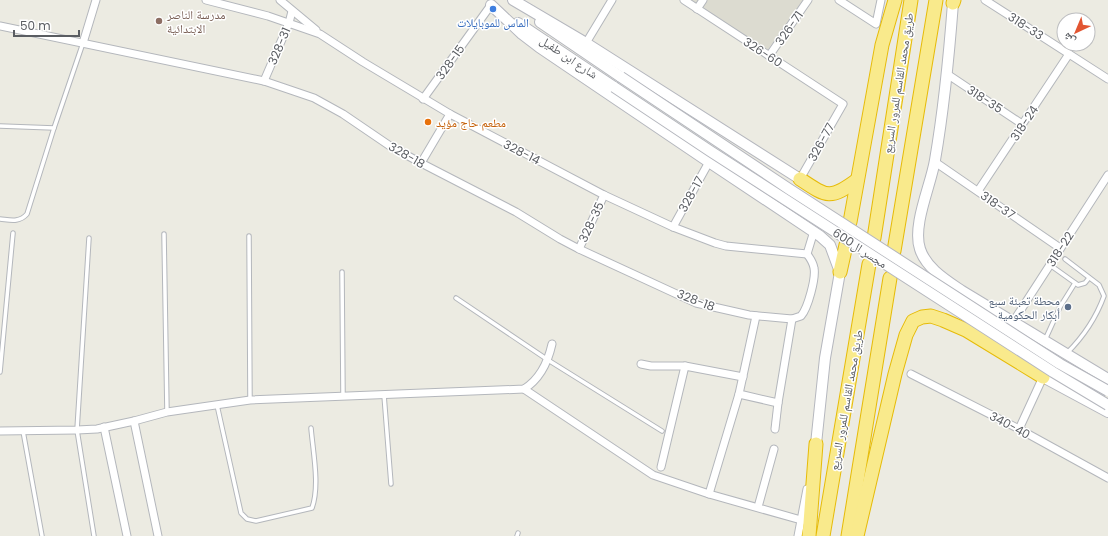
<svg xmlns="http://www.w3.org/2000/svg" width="1108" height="536" font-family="Poppins,'Noto Naskh Arabic',sans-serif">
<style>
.education{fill:#dcdbd0}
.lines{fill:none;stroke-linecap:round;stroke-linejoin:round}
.lane-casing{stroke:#b4b7bc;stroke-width:5.5}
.street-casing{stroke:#b4b7bc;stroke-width:9}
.secondary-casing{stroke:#b5b7be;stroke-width:12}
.highway-casing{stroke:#e6bb08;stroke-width:15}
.lane{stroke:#fff;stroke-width:3.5}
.street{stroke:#fff;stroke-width:7}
.secondary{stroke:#fff;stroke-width:10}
.highway{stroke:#f9ea8c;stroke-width:13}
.secondary-bridge-casing{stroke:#b5b7be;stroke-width:12;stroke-linecap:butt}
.secondary-bridge{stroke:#fff;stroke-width:10}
.shop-dot{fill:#3f7fe0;stroke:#fff;stroke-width:1.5}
.education-dot{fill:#8d6e63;stroke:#fff;stroke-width:1.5}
.food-dot{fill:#e8710a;stroke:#fff;stroke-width:1.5}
.service-dot{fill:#5c6f8a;stroke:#fff;stroke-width:1.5}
.labels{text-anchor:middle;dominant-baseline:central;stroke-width:3;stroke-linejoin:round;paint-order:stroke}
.education-label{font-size:12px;fill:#785e54;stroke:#fff;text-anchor:start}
.shop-label{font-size:12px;fill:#366cbe;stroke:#fff}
.street-label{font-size:12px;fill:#5a5d62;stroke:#fff}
.food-label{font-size:12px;fill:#c56008;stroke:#fff;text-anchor:start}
.service-label{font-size:12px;fill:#4e5e75;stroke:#fff;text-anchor:end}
</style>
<rect width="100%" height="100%" fill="#ecebe2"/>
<polygon class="education" points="691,0 803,0 767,51"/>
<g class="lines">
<defs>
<g id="lane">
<polyline points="0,126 54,128 83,43"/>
<path d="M0,219C10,220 19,223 27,214L54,128"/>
<polyline points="164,234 167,412"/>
<polyline points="249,236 250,400"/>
<polyline points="89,238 77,430 94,536"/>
<path d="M1065,259L1099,285L1104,296C1096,318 1083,337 1067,353"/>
<polyline points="1050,265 1078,285 1085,283 1089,278"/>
<polyline points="342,272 343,396"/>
<polyline points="456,298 548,360 662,431"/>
<polyline points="1045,340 1060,307 1075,283"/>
<polyline points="0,372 13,233"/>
<polyline points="384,395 391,484"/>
<path d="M217,405L241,513L247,519L256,521L312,508C320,486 313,452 311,428"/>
<polyline points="23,431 42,536"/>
<polyline points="517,536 518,533"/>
</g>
<g id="street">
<polyline points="206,0 268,16 320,34 363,62 450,114 604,195 673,227 715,243 726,246 807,254"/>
<polyline points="280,0 316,30"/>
<polyline points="684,0 843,104 800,179"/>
<polyline points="839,0 876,24 881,0"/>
<polyline points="985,0 1108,79"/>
<polyline points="697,9 703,0"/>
<path d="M0,26L264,81L314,98L343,114L390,146L421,163L516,212L560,239L579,249L696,303L749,315L792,319L801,316C808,308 816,278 814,268C813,262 810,258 807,254L814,231"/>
<polyline points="83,43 96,0"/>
<polyline points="586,43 612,0"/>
<polyline points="769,56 808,0"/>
<polyline points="947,74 1022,124"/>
<polyline points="264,81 289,23 292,11"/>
<polyline points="423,99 491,5"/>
<polyline points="935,162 1060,248"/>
<polyline points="421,163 450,114"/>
<polyline points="978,191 1069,54"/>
<polyline points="673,227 709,162"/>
<polyline points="579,249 604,195"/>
<polyline points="1013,322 1108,175"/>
<polyline points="641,364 651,366 685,366"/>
<polyline points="911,374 1019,429 1108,478"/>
<polyline points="524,389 653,475 709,494 801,520"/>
<polyline points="739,394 778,403 792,319"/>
<polyline points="134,421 158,536"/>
<polyline points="104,427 127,536"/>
<polyline points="775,429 778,403"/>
<polyline points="1019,429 1043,377"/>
<path d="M0,431L77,430L97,429L134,421L167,412L250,400L524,389C540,379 548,362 552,344"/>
<polyline points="661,467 685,366 743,377"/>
<polyline points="709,494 739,394 756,316"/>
<polyline points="758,507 774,449"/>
<polyline points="798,536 807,489"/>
</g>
<g id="secondary">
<polyline points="513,0 586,43 800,179"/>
<path d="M953,3C949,56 944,108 935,160C931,185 912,225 920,249C926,268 946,280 962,291L1108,379"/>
<polyline points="491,5 522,34 539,47 709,162 820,236 830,245 840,272 825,358 816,444"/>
<polyline points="540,22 621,77"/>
<polyline points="518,23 614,87"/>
<polyline points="1043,377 1108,412"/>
</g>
<g id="highway">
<polyline points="953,3 954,0"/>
<path d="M800,179C827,197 830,200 857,180"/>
<polyline points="850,222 882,45 895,0"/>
<polyline points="874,238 911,0"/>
<polyline points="894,251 936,0"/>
<polyline points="840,272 846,245"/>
<polyline points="809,536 816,444"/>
<polyline points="823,536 869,264"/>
<polyline points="848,536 890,278"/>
<polyline points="857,536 895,374 906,335 913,321 922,317 931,316 943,320 966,330 1043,377"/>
</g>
</defs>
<use href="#lane" class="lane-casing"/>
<use href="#street" class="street-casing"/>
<use href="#secondary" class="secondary-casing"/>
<use href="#highway" class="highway-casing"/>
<use href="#lane" class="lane"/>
<use href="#street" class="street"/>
<use href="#secondary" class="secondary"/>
<use href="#highway" class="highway"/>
<defs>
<g id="secondary-bridge">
<polyline points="621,77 789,189 1060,364 1108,391"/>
<polyline points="614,87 710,151 1053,372 1108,405"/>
</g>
</defs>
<use href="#secondary-bridge" class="secondary-bridge-casing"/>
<use href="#secondary-bridge" class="secondary-bridge"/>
</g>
<circle class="shop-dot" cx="493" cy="9" r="4"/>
<circle class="education-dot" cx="159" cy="21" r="4"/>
<circle class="food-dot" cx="428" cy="122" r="4"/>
<circle class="service-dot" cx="1068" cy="307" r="4"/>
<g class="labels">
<g class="education-label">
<text x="167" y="14">مدرسة الناصر<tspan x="167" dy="14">الابتدائية</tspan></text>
</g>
<g class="shop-label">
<text x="493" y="22">الماس للموبايلات</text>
</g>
<g class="street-label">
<text transform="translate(1026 26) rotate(33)">318-33</text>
<text transform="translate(789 28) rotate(-55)">326-71</text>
<text transform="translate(279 46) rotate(-67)">328-31</text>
<text transform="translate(763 52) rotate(33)">326-60</text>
<text transform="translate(569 57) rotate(34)">شارع ابن طفيل</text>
<text transform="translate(450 62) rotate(-54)">328-15</text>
<text transform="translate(898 83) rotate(-81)">طريق محمد القاسم للمرور السريع</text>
<text transform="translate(985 99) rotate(33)">318-35</text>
<text transform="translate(1024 123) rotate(-56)">318-24</text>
<text transform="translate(821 142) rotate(-61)">326-77</text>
<text transform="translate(522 152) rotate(27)">328-14</text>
<text transform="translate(407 155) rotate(30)">328-18</text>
<text transform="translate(691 194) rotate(-61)">328-17</text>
<text transform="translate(998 205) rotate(35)">318-37</text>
<text transform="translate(591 222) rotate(-65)">328-35</text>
<text transform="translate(860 248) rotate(33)">مجسر ال600</text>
<text transform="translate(1060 249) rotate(-57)">318-22</text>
<text transform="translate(696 300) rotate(21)">328-18</text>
<text transform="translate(846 400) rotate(-80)">طريق محمد القاسم للمرور السريع</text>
<text transform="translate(1010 425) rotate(28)">340-40</text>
</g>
<g class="food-label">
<text x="436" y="122">مطعم حاج مؤيد</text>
</g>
<g class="service-label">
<text x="1060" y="300">محطة تعبئة سبع<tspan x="1060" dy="14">أبكار الحكومية</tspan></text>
</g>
</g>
<g transform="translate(1076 32) rotate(224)"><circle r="19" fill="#ffffff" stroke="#bdbec0"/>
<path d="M0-3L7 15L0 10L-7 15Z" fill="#e25532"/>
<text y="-6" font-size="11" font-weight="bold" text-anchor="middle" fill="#5a5d62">ش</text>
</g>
<path d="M14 30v6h65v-6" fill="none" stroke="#5a5d62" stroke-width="2"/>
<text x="20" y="30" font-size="12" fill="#5a5d62" stroke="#ffffff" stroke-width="3" paint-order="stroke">50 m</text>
</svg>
